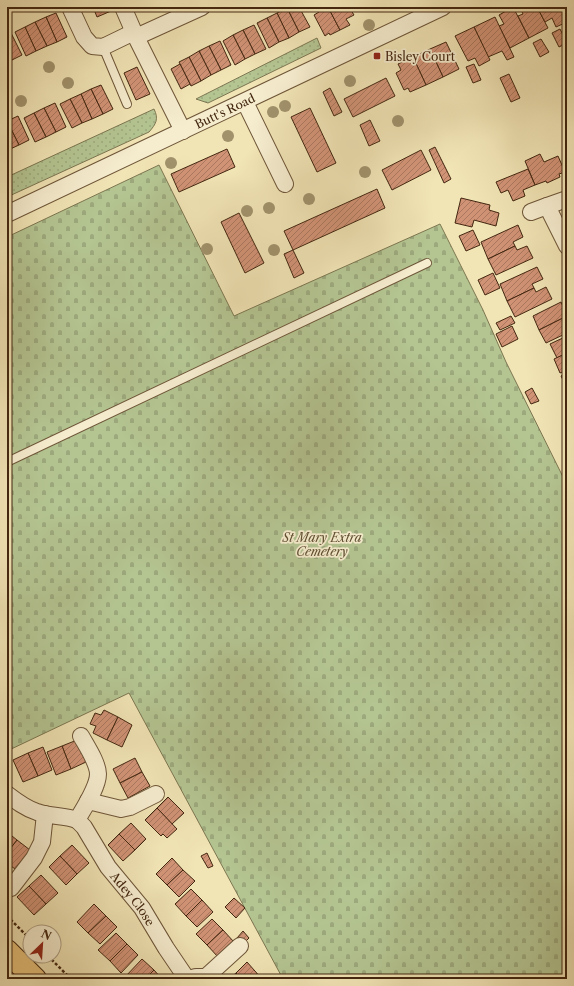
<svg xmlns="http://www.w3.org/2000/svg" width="574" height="986" font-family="'Libre Caslon Text',serif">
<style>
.green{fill:url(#green-dots);stroke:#7c7651}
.cemetery{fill:url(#cemetery-stones);stroke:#7c7651}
.building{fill:url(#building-hatch);stroke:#432710}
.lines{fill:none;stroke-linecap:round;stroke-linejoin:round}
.lane-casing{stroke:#6e5639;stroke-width:10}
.street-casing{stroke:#6e5639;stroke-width:18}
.primary-casing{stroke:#432710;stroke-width:24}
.path{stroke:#432710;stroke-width:2.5;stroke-dasharray:3 2;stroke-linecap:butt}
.lane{stroke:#f6edcf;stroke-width:8}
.street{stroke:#f6edcf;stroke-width:16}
.primary{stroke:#e8c27a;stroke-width:22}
.tree{fill:#a1926c}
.poi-dot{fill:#8f2418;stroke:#f6edcf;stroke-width:1.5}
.labels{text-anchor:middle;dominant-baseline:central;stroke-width:3.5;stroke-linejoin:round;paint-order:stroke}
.poi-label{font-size:12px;fill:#432710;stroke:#f6edcf;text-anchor:start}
.street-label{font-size:12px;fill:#432710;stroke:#f6edcf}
.park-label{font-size:12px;font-style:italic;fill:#5f4e30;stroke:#f6edcf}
</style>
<defs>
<pattern id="green-dots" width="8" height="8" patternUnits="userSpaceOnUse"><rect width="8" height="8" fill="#b4c592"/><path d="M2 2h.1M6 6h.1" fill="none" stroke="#9ca97d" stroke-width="1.8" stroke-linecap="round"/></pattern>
<pattern id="cemetery-stones" width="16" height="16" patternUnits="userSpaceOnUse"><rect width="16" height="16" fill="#b4c592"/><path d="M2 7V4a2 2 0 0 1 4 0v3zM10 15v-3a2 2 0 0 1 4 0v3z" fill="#9ca97d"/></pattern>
<pattern id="building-hatch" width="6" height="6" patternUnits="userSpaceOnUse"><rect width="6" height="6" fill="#d19376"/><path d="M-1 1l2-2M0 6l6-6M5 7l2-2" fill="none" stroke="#ab785f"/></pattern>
</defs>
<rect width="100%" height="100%" fill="#f1e4b5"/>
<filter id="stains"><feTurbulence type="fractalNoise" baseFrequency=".005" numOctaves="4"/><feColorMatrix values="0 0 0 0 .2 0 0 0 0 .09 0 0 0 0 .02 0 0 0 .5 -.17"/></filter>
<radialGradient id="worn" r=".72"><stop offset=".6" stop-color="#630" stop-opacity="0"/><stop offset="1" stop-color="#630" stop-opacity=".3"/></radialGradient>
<g class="green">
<polygon points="317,38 321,48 208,103 196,99"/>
<path d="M154,109C159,119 156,124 149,132L7,197V177Z"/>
</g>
<polygon class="cemetery" points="159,165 234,316 440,224 483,310 506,362 567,485 567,979 283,979 129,693 7,751 7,237"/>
<g class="building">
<polygon points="93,7 109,7 111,11 97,17"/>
<polygon points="290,7 299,7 310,27 299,32 287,8"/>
<polygon points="317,7 328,7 340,30 330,35 329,33 325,36 314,15 319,12"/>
<polygon points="328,7 349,7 354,15 346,19 350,25 340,30"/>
<polygon points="513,7 529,38 510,48 499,26 504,24 499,15"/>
<polygon points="520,7 537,7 548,28 529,38 518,16 523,14"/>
<polygon points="537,7 565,7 567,10 567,22 556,27 552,18 545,22"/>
<polygon points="287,8 299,32 289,38 277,13"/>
<polygon points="56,13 67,37 57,42 46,17"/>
<polygon points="277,13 289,38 279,42 267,18"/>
<polygon points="46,17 57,42 47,46 35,22"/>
<polygon points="495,17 514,57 507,60 502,51 488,57 474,27"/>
<polygon points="267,18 279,42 269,48 257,23"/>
<polygon points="35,22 47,46 36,51 25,27"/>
<polygon points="254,25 266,49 255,54 243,30"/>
<polygon points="25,27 36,51 26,56 15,32"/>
<polygon points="474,27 490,60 479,66 475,58 468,61 455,36"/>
<polygon points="560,29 567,43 559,47 552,33"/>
<polygon points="243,30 255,54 245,59 233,35"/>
<polygon points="10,31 22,55 12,60 7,50 7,33"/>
<polygon points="233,35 245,59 235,65 223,41"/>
<polygon points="541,39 549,52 540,57 533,43"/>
<polygon points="220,41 231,65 221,70 209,46"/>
<polygon points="446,42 459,69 443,77 430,49"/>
<polygon points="209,46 221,70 211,75 199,51"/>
<polygon points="430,49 443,77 426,85 413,57"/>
<polygon points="7,50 12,60 7,62"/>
<polygon points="199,51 211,75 201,81 189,57"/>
<polygon points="189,57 201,81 191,86 179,62"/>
<polygon points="413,57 426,85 410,92 408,88 404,90 396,73 401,70 398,64"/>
<polygon points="180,64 190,84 181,89 171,69"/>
<polygon points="474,64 481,80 473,83 466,67"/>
<polygon points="137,67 150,94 136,100 124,73"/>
<polygon points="509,74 520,98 511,102 500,78"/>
<polygon points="386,78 395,96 353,117 344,99"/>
<polygon points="101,85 113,109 103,114 91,89"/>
<polygon points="330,88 342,112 334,116 323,92"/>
<polygon points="91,89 103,114 92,119 81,94"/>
<polygon points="81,94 92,119 82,123 70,99"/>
<polygon points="70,99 82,123 72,128 60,104"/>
<polygon points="55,103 66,127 56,132 44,108"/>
<polygon points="44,108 56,132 46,137 34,113"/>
<polygon points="310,108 336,163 317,172 291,117"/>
<polygon points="34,113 46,137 35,142 24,118"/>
<polygon points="18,116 29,140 19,145 7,121"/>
<polygon points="370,120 380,141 369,146 360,125"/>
<polygon points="7,121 19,145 8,150 7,146"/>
<polygon points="435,147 451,179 444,183 429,150"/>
<polygon points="227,149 235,167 179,192 171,174"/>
<polygon points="421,150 431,170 392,190 382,170"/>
<polygon points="540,154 544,162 558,156 565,172 559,174 560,177 547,183 546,181 535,185 525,161"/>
<polygon points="528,169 535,185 523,190 525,196 513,201 508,190 501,193 496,182"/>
<polygon points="377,189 385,208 293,250 284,231"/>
<polygon points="461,198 490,205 489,210 499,213 496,226 474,220 472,227 455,223"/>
<polygon points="239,213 264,263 245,273 221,222"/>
<polygon points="518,225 523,237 513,242 515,246 488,259 481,242"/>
<polygon points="473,230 480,245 466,251 459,236"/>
<polygon points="515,246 517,250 527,246 533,258 496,275 488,259"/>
<polygon points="293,250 304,273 294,278 284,254"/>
<polygon points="537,267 543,279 532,284 534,288 507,301 500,284"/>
<polygon points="493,273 500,288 485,295 478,280"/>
<polygon points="546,287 552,299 515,317 507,301 534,288 536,292"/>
<polygon points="561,302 567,316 539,330 533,316"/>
<polygon points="511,316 515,323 500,330 496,323"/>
<polygon points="567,316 567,333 546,343 539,330"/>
<polygon points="512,326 518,339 502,347 496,334"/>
<polygon points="567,336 567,353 557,358 550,344"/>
<polygon points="567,353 567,370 560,373 554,359"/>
<polygon points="567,372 567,388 561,376"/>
<polygon points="532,388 539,401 531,404 525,392"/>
<polygon points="104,710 118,717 107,740 93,733 96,726 90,724 95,713 101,715"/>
<polygon points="118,717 132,725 122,747 107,740"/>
<polygon points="77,740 86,762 71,769 62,746"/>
<polygon points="62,746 71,769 56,775 47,752"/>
<polygon points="43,747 52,770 38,776 28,753"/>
<polygon points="28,753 38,776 23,782 13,760"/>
<polygon points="135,758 142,772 120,783 113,769"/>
<polygon points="142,772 150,786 128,798 120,783"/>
<polygon points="168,797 184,813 172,824 157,808"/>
<polygon points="157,808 177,829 167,838 163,834 161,836 145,820"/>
<polygon points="131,823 146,839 135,850 119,834"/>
<polygon points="7,832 17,840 7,853"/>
<polygon points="119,834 135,850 123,861 108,845"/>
<polygon points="17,840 30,850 15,869 7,863 7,853"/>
<polygon points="72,845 89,863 77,874 60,856"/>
<polygon points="207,853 213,866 208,868 201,856"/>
<polygon points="60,856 77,874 66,885 49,867"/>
<polygon points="172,858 183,870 167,885 156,874"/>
<polygon points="183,870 195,881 179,897 167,885"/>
<polygon points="41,875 58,893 46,904 29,886"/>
<polygon points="29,886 46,904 34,915 17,897"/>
<polygon points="191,889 202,900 186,916 175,904"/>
<polygon points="234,898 245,908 236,918 225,907"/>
<polygon points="202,900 213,912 197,927 186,916"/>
<polygon points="94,904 106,916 88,933 77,922"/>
<polygon points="106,916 117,927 100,944 88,933"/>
<polygon points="212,919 223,930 207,945 196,934"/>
<polygon points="223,930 234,942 218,957 207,945"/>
<polygon points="243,931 249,938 243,944 237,938"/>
<polygon points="116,933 127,944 110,961 98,950"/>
<polygon points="127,944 138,955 121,973 110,961"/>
<polygon points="142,959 154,970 145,979 128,979 125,977"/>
<polygon points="247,962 262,979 241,979 236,973"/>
<polygon points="154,970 162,979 145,979"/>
<polygon points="236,973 241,979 229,979"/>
</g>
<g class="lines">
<defs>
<g id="lane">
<polyline points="103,47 127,104"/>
<polyline points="7,462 427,263"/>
</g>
<g id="street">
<polyline points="70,7 84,37 92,46 103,47 134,32"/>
<polyline points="123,7 136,37 183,131"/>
<polyline points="136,37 202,7"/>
<polyline points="245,102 285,184"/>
<polyline points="564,200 547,206 567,246"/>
<polyline points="531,212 547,206"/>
<path id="s1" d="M7,214L443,7"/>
<path d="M7,794C16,801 25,808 37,812C50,817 64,815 77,820C84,808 98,787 98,774C98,763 86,745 81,736"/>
<polyline points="88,801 121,809 130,807 156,794"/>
<path id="s2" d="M77,820L84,827L108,867L142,908L166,948L187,979"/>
<polyline points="11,888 34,858 42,842 45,814"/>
<polyline points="189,979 196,977 206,977 240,946"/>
</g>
<polyline id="primary" points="7,951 35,979"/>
</defs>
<use href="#lane" class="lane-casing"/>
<use href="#street" class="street-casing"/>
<use href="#primary" class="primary-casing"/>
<g class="path">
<polyline points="7,916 30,939"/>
<polyline points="48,956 71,979"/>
</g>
<use href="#lane" class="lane"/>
<use href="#street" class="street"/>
<use href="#primary" class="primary"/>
</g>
<g class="tree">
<circle cx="369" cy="25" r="6"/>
<circle cx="49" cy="67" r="6"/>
<circle cx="350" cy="81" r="6"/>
<circle cx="68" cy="83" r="6"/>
<circle cx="21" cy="101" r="6"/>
<circle cx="285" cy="106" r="6"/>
<circle cx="273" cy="112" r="6"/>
<circle cx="398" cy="121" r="6"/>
<circle cx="228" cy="136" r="6"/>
<circle cx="171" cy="163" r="6"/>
<circle cx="365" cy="172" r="6"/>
<circle cx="309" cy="199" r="6"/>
<circle cx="269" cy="208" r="6"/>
<circle cx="247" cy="211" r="6"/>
<circle cx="207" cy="249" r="6"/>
<circle cx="274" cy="250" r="6"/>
</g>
<rect class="poi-dot" x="373" y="52" width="8" height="8" rx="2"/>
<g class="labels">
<g class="poi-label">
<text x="385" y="56">Bisley Court</text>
</g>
<g class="street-label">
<text stroke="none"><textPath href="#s1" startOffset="241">Butt's Road</textPath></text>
<text stroke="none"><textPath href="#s2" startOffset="97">Adey Close</textPath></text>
</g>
<g class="park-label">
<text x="322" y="537">St Mary Extra<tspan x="322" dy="14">Cemetery</tspan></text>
</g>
</g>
<rect width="574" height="986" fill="none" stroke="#f1e4b5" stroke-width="24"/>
<rect x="8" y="8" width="558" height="970" fill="none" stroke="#432710" stroke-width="2"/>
<rect x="12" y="12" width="550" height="962" fill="none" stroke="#432710"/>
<g transform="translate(42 944) rotate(25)"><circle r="19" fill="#f6edcf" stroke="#ae9e83"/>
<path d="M0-3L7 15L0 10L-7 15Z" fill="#8f2418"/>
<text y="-6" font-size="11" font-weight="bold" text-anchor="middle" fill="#432710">N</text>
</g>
<rect width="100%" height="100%" filter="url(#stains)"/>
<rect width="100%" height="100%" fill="url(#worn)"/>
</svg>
